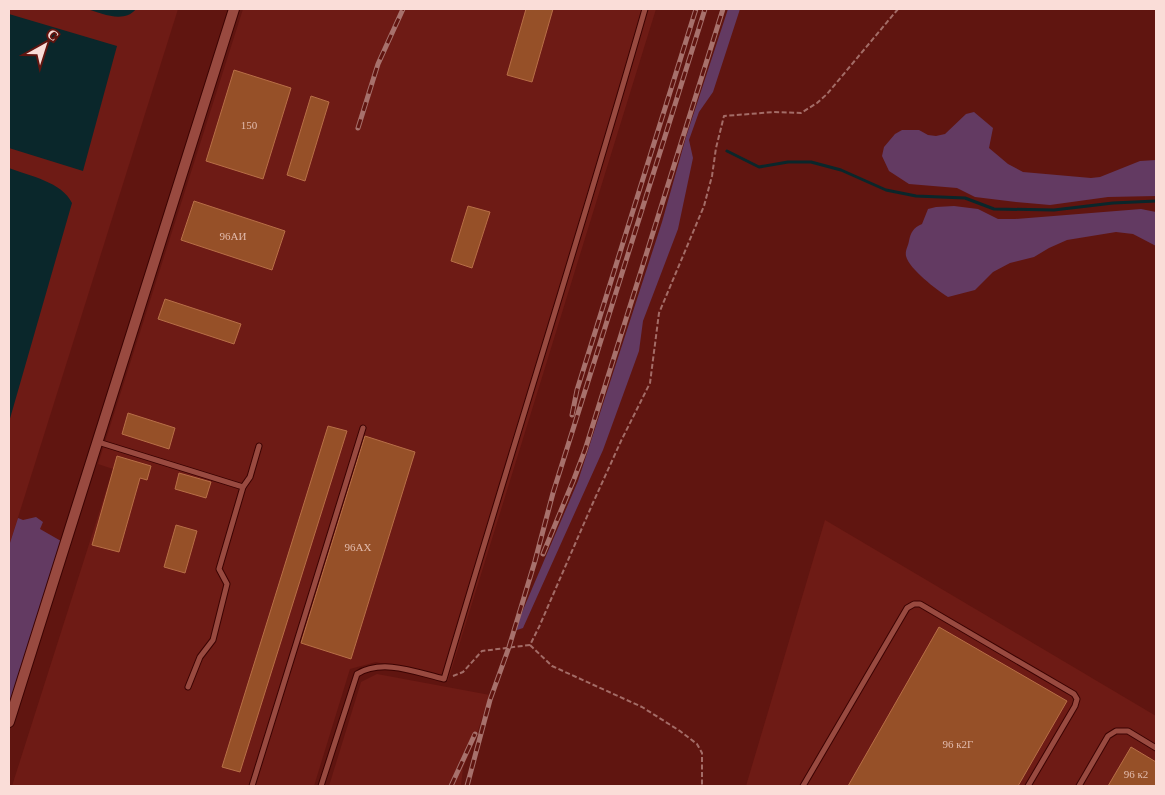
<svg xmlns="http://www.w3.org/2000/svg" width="1165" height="795" font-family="'Times New Roman',serif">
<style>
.built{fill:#6e1b15}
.green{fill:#633a62}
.water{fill:#0a272b}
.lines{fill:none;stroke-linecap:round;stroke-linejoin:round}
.stream{stroke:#0a272b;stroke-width:3}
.building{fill:#965028;stroke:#b86f47}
.service-casing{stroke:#3b0302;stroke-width:7}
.minor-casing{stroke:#3b0302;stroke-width:12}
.path{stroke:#a36c67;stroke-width:2;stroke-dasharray:5 2.5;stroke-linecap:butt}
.service{stroke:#994a40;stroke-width:5}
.minor{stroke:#994a40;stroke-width:10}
.rail-casing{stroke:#a7716c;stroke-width:5}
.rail{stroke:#601510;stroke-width:3;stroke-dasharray:9;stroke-linecap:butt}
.labels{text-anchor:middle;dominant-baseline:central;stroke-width:5;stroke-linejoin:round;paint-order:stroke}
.number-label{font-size:11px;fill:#e1baac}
</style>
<rect width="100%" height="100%" fill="#601510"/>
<g class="built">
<polygon points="9,9 178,9 9,546"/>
<polygon points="243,9 656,9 448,681 376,662 350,669 314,786 12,786 113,469 98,464"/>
<polygon points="825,520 1156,716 1156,786 746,786"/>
<polygon points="377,674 490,695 473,745 463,768 461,786 329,786 361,682"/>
</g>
<g class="green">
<polygon points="728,9 740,9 713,92 699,112 689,140 693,158 678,229 643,321 639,351 603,450 523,628 514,631 578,481 662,222 686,137"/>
<polygon points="974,112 993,128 989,148 1008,164 1023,172 1091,178 1100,177 1140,161 1156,160 1156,196 1108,197 1050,205 1016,202 975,197 957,188 909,184 889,171 882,156 884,147 895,134 902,130 919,130 928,135 936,136 945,134 966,114"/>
<path d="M954,206L978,209L998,219H1015L1141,209L1156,212V246L1133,234L1116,232L1067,240L1049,248L1034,257L1010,263L993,272L975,290L948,297C937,290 909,269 906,256C905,250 908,247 909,241C911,232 913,228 922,224L928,209L936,207Z"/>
<polygon points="36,517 43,522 40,529 61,541 9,712 9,546 18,518 23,520"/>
</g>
<g class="water">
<path d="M87,9H136C124,24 101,13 87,9Z"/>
<polygon points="9,14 117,46 83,171 9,148"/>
<path d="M9,168C30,176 62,182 72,203L9,422Z"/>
</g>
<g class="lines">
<polyline class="stream" points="727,151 759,167 788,162 811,162 841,170 886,190 916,196 965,198 994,209 1054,210 1113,203 1156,201"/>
</g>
<g class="building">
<polygon points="526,9 553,9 532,82 507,75"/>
<polygon points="234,70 291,88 263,179 206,161"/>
<polygon points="311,96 329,102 305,181 287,175"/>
<polygon points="194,201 285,231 272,270 181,240"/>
<polygon points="468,206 490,212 472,268 451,261"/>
<polygon points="165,299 241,324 234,344 158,319"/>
<polygon points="128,413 175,428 169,449 122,434"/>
<polygon points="328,426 347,431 240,772 222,767"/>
<polygon points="365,436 415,452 351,659 301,643"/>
<polygon points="117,456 151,466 147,480 140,478 119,552 92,545"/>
<polygon points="179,473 211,482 206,498 175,489"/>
<polygon points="176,525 197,531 185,573 164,567"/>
<polygon points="939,627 1067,701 1018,786 848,786"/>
<polygon points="1131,747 1156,762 1156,786 1108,786"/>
</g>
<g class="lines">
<defs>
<g id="service">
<polyline points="98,442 243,487"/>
<polyline points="188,687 200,657 213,640 227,584 219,569 243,487 250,477 259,446"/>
<polyline points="252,786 363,428"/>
<path d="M321,786L357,674C383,658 418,673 444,679C510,455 581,233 645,9"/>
<polyline points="803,786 907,608 914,604 920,604 1074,694 1077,699 1075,706 1028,786"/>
<polyline points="1079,786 1108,736 1116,731 1128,731 1156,748"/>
</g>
<polyline id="minor" points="9,722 234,9"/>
</defs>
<use href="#service" class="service-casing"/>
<use href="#minor" class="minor-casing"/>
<g class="path">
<polyline points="530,645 552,666 642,707 680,731 697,744 702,753 702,786"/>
<polyline points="453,676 463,672 482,651 530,645 539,627 592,505 621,441 650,383 659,313 704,206 712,176 716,148 724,116 774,112 801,113 817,103 827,94 898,9"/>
</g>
<use href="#service" class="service"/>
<use href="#minor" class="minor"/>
<defs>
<g id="rail">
<polyline points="358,128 378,64 403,9"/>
<polyline points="572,415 577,390 696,9"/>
<polyline points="543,554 574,479 585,450 723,9"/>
<polyline points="451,786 475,734"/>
<polyline points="467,786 490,700 509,647 535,561 553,493 705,9"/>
</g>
</defs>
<use href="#rail" class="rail-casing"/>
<use href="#rail" class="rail"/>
</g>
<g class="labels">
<g class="number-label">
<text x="249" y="125">150</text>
<text x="233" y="236">96АИ</text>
<text x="358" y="547">96АХ</text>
<text x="958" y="744">96 к2Г</text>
<text x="1136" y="774">96 к2</text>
</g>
</g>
<rect width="1165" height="795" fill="none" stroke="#faddd8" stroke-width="20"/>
<g transform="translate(45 45) rotate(39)" stroke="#601510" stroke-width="4" paint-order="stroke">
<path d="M0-4L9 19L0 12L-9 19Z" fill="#faddd8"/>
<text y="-8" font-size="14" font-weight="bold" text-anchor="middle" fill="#faddd8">С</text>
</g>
</svg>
